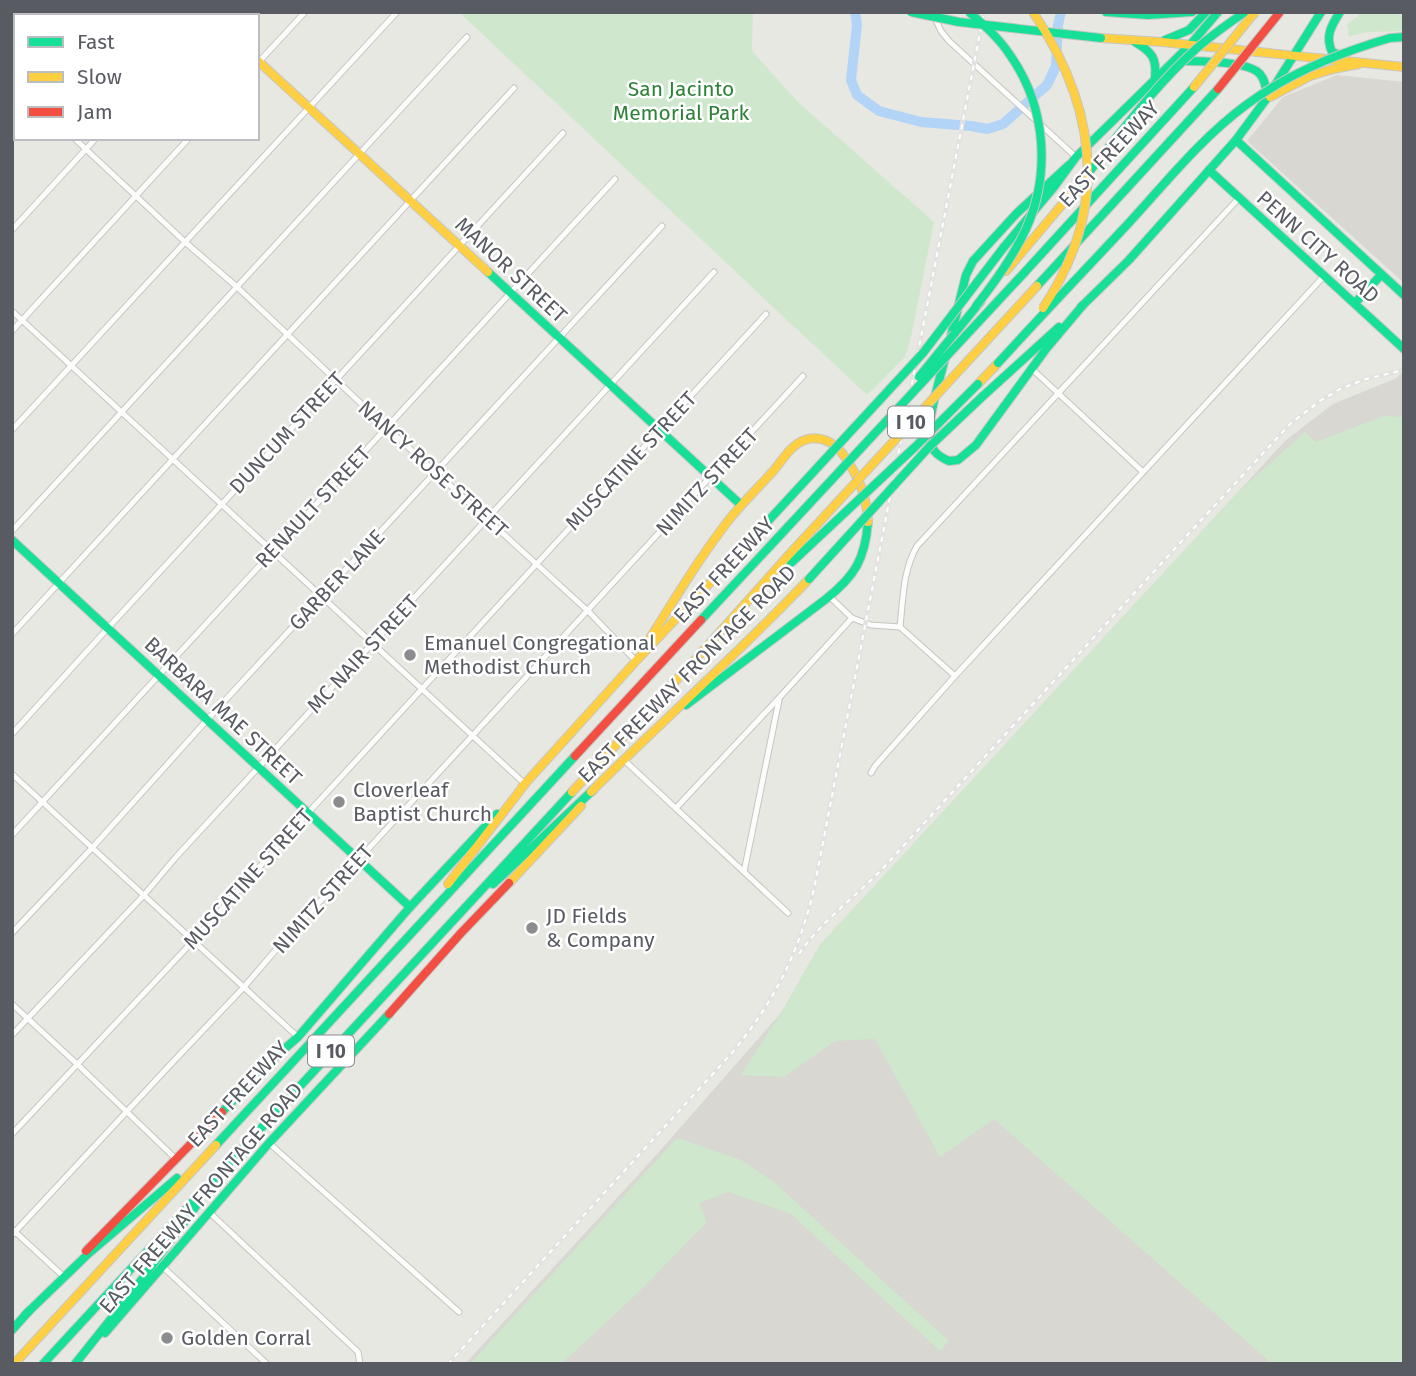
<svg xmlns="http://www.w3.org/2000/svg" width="1416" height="1376" font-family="'Fira Sans',sans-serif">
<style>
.industrial{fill:#d8d7d1}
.green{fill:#cee7cd}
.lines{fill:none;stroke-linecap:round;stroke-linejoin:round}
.river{stroke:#b2d4f6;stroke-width:10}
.street-casing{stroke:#c5c6c4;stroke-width:7}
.fast-casing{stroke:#c5c7c5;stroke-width:10}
.slow-casing{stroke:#c5c7c5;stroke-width:10}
.jam-casing{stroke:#c5c7c5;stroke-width:10}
.street{stroke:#fcfcfb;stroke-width:5}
.fast{stroke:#16e098;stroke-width:8}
.slow{stroke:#ffcf43;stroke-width:8}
.jam{stroke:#f24e42;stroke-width:8}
.rail-casing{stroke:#e2e2e1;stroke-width:4.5}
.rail{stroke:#fff;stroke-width:2;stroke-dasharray:5;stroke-linecap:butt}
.fast-bridge-casing{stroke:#c5c7c5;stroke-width:10;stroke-linecap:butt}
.slow-bridge-casing{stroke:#c5c7c5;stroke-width:10;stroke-linecap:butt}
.jam-bridge-casing{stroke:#c5c7c5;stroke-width:10;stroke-linecap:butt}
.fast-bridge{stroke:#16e098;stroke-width:8}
.slow-bridge{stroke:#ffcf43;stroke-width:8}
.jam-bridge{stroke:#f24e42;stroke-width:8}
.poi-dot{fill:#8a8c8e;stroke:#fff;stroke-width:2.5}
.labels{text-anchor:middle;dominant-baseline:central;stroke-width:5;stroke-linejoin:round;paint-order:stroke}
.shield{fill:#fff;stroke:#8a8c90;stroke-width:2}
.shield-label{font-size:19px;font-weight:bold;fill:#585b61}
.park-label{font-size:21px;fill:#2e8238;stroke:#fff}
.street-label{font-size:21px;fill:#585b61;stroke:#fff}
.poi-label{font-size:21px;fill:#585b61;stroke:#fff;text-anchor:start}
</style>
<rect width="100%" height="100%" fill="#e8e8e2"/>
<g class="industrial">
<polygon points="1337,75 1404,82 1404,283 1247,141 1283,97"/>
<polygon points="1404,370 1404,1364 465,1364 650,1162 781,1013 820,945 1286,440 1333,404 1397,378"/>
</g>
<g class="green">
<polygon points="459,12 753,12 752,51 798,102 934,222 910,342 904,358 867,395"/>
<polygon points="1358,12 1404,12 1404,31 1369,32 1349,36 1347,24 1358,16"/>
<polygon points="1384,416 1404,417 1404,1364 1270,1362 994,1119 940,1157 875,1039 835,1041 784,1077 741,1075 781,1013 820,945 1240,490 1305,432 1316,442"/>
<polygon points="677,1138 741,1160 775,1183 949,1341 940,1351 791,1214 729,1192 699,1203 707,1222 639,1292 561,1364 470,1364"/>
</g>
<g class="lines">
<polyline class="river" points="855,12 857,25 851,80 857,95 879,111 921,122 971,126 987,129 1003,124 1047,85 1056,66 1058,25 1061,12"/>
<defs>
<g id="street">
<polyline points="932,12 941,31 949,41 1076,157"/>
<polyline points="30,16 33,12"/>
<polyline points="12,35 16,31"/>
<polyline points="257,64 305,12"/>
<polyline points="12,82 16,85"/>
<polyline points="74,138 185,242 237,287 386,427 588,611 636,661"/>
<polyline points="12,230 96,138"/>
<polyline points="12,311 525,784"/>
<polyline points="12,331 189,138"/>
<polyline points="1031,368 1143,472"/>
<polyline points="12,430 397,12"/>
<polyline points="12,531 467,37"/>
<polyline points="829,596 852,618 871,625 900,627 955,676"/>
<path d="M900,627C903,599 903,570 917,546L1239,198"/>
<polyline points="12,634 514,88"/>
<polyline points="12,734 108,628 563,133"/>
<polyline points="624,760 788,913"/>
<polyline points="871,773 875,766 955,676 1324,276"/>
<polyline points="12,774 298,1037"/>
<polyline points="676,808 779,698 852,618"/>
<polyline points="12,835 615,179"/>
<polyline points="744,872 779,700"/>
<polyline points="12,933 92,848 207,720 662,226"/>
<polyline points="12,1004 77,1064 176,1159"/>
<polyline points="12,1035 144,895 176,857 714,272"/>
<polyline points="12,1134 193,941 308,813 766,314"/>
<polyline points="269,1143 459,1312"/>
<polyline points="209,1212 358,1352 360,1364"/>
<polyline points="12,1229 62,1275"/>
<polyline points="12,1235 170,1065 244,987 280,945 803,376"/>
<polyline points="163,1267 267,1364"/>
</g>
<g id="fast">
<polyline points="206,12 210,16"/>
<polyline points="1106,12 1148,15 1192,12"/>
<path d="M1340,12C1331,26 1325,36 1332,52L1340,55"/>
<polyline points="117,16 120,12"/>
<polyline points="1390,38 1404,37"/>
<polyline points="1165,40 1189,30 1206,12"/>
<path d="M1135,42C1152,52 1157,58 1155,78"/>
<path d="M1183,61C1200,61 1249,61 1260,74C1265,80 1266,87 1267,95"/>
<polyline points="12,130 16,126"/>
<polyline points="1236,140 1404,295"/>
<polyline points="1209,170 1404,349"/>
<polyline points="1004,247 1054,187 1076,157 1190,45 1218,12"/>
<polyline points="488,272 741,505"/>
<polyline points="1024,273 1194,87"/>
<polyline points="1037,286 1218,89"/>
<polyline points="1355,303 1381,275"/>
<polyline points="1081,307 1129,260 1236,140 1267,98 1321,12"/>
<polyline points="954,334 981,301"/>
<polyline points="951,336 966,275 973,261 1017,213 1069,165"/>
<path d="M945,358C940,379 926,422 930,441C932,452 940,457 949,461L958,460L976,445L1046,349L1083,305"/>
<polyline points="983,396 1059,327"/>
<polyline points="12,540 410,907"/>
<polyline points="701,620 771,545"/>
<path d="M686,705L826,599C855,576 865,559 868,522"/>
<polyline points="493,884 593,790"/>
<polyline points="222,1112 274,1058 298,1037 410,907 497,814"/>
<polyline points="216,1145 575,756"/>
<polyline points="25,1315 88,1254 177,1178"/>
<polyline points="12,1330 29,1311"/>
<polyline points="105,1333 269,1143 389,1014"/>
<polyline points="43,1364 572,792"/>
<polyline points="75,1364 134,1290 196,1206"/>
</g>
<g id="slow">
<polyline points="1101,38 1162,42 1404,67"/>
<polyline points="257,60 488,272"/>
<polyline points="1270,97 1310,76 1333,69 1359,64"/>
<polyline points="1006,271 1076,188"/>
<polyline points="978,384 998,363"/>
<path d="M646,645C672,603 698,560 728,521C743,502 759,487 775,469C783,459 792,444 805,440C819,435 834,442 842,453C858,475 867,495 868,522"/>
<polyline points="522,787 636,661 758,532"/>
<polyline points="572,792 695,660 786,558"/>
<path d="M591,792C663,720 739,653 809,579"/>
<polyline points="509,883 581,806"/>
<polyline points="448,884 525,784"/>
<polyline points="14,1364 216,1145"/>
</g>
<g id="jam">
<polyline points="575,756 701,620"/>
<polyline points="389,1014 461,933 509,883"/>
<polyline points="86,1251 222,1112"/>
</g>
</defs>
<use href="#street" class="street-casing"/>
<use href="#fast" class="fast-casing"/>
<use href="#slow" class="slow-casing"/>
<use href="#jam" class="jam-casing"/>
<use href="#street" class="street"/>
<use href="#fast" class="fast"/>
<use href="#slow" class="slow"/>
<use href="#jam" class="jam"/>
<defs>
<g id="rail">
<path d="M799,954C822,920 857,896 885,866L1180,543L1291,423L1320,401L1340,389L1366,379L1404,370"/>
<path d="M448,1364L731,1054C774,1002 798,955 814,889L984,12"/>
</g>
</defs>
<use href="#rail" class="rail-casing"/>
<use href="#rail" class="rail"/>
<defs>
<g id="fast-bridge">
<polyline points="911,12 959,22 1101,38"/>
<path d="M969,12C984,25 999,38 1010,55C1046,106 1051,173 1026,229C1013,257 995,282 976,306"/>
<path d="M1076,188C1115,141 1151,89 1197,48C1212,35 1229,23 1245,12"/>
<path d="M998,363C1040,317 1083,272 1126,226C1164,185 1200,139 1246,105C1289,73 1338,53 1390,38"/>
<polyline points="919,377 954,334"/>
<polyline points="758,532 923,353 1004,247"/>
<polyline points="771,545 1024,273"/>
<polyline points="791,563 915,447 978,384"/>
<polyline points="809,579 929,447 983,396"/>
</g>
<g id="slow-bridge">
<path d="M1033,12C1098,109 1110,208 1043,308"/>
<polyline points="1194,87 1255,12"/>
<polyline points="786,558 1037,286"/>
</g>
<polyline id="jam-bridge" points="1218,89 1280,12"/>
</defs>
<use href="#fast-bridge" class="fast-bridge-casing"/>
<use href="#slow-bridge" class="slow-bridge-casing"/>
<use href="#jam-bridge" class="jam-bridge-casing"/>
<use href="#fast-bridge" class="fast-bridge"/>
<use href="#slow-bridge" class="slow-bridge"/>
<use href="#jam-bridge" class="jam-bridge"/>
</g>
<g class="poi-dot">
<circle cx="410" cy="655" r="7"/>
<circle cx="339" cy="802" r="7"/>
<circle cx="532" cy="928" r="7"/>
<circle cx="167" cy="1338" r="7"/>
</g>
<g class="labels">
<g class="shield">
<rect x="888" y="406.5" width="46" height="31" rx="5"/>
<rect x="308" y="1035.5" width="46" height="31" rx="5"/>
</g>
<g class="shield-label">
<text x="911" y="422">I 10</text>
<text x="331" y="1051">I 10</text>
</g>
<g class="park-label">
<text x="681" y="89">San Jacinto<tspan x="681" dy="24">Memorial Park</tspan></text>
</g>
<g class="street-label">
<text transform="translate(1109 154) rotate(-47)">EAST FREEWAY</text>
<text transform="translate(1318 247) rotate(42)">PENN CITY ROAD</text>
<text transform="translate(511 270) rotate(43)">MANOR STREET</text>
<text transform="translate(287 433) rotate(-47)">DUNCUM STREET</text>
<text transform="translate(631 461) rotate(-47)">MUSCATINE STREET</text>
<text transform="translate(433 469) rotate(42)">NANCY ROSE STREET</text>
<text transform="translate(707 482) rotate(-47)">NIMITZ STREET</text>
<text transform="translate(313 507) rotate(-47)">RENAULT STREET</text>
<text transform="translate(724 570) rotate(-47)">EAST FREEWAY</text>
<text transform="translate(337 580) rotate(-47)">GARBER LANE</text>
<text transform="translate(363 654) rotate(-47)">MC NAIR STREET</text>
<text transform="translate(687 674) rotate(-45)">EAST FREEWAY FRONTAGE ROAD</text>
<text transform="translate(223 711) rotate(43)">BARBARA MAE STREET</text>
<text transform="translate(248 879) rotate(-48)">MUSCATINE STREET</text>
<text transform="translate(323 899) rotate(-48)">NIMITZ STREET</text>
<text transform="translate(238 1094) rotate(-47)">EAST FREEWAY</text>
<text transform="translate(201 1198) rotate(-49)">EAST FREEWAY FRONTAGE ROAD</text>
</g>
<g class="poi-label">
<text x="424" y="643">Emanuel Congregational<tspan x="424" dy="24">Methodist Church</tspan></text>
<text x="353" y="790">Cloverleaf<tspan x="353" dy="24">Baptist Church</tspan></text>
<text x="546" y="916">JD Fields<tspan x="546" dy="24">&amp; Company</tspan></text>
<text x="181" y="1338">Golden Corral</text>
</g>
</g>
<rect width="1416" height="1376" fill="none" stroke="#585b61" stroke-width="28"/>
<rect x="14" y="14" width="245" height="126" fill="#ffffff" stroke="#bcbdc0" stroke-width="2"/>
<rect x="28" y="37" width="35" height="10" fill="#16e098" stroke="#bcbdc0" stroke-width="2"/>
<text x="77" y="49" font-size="21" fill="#585b61">Fast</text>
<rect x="28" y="72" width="35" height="10" fill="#ffcf43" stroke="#bcbdc0" stroke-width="2"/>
<text x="77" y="84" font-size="21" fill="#585b61">Slow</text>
<rect x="28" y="107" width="35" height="10" fill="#f24e42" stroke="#bcbdc0" stroke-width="2"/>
<text x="77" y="119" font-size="21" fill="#585b61">Jam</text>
</svg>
